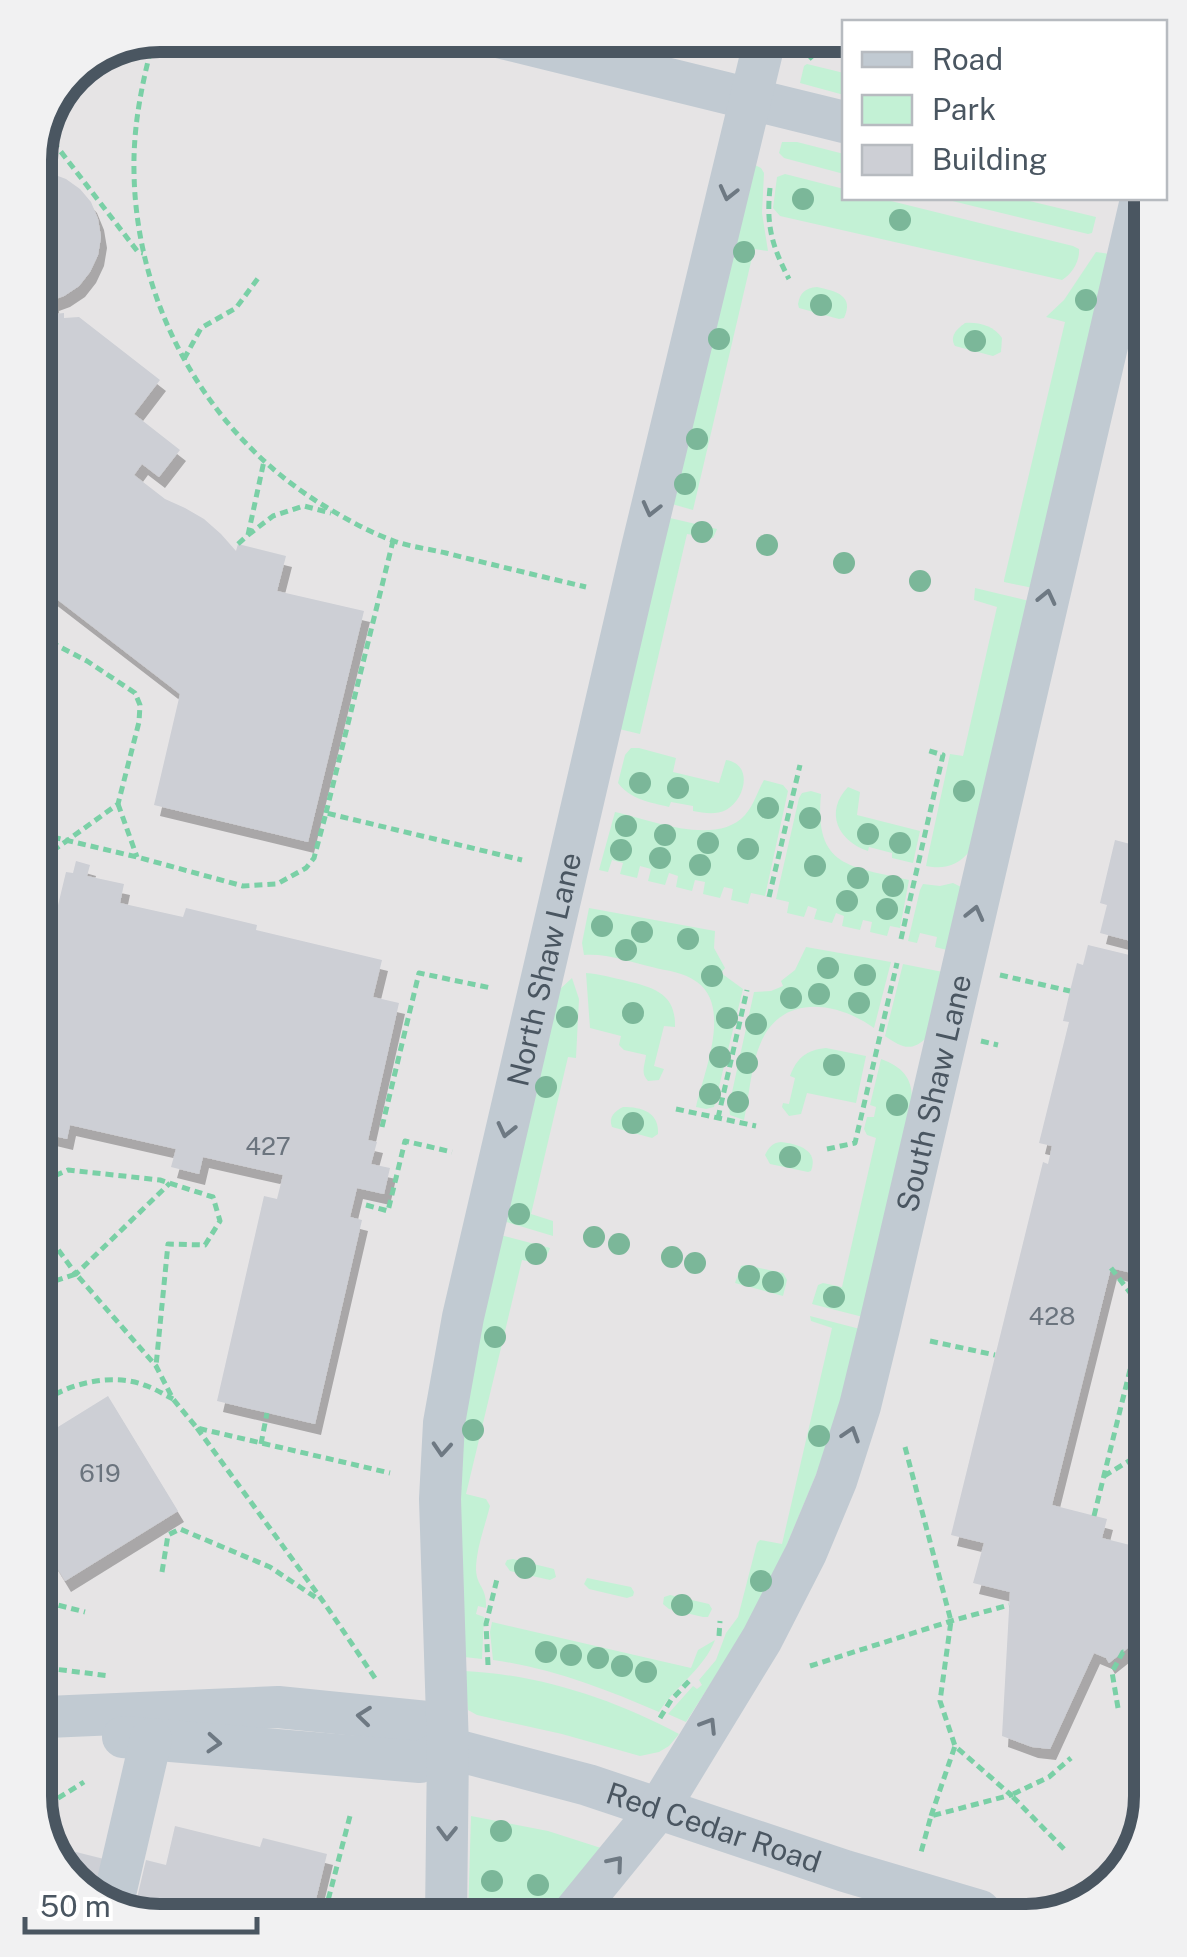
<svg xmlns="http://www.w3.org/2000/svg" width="1187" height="1957" font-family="'Public Sans',sans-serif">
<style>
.education{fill:#e6e4e5}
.green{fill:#c3f1d5}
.building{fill:#cdcfd5;filter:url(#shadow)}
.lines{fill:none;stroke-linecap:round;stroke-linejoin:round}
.path{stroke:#7ad0a6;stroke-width:5;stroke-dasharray:8 5;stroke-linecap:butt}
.minor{stroke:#c1cad2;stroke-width:42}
.tree{fill:#7bb799}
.oneway{stroke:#6e7983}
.labels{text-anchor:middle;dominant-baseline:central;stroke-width:8;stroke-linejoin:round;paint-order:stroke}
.number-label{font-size:25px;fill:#6b747e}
.street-label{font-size:30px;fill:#4a5661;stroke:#fff}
.rim{fill:none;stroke:#4a5661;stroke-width:12}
</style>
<defs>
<filter id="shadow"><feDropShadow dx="6" dy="11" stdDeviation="0" flood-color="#0004"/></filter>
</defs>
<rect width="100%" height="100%" fill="#f5f3f3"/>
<polygon class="education" points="161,35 844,35 844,198 1140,198 1152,1797 1131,1866 1081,1909 153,1922 90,1900 48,1851 35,153 72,71"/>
<g class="green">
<polygon points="807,64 844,73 844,95 800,83 804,66"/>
<polygon points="782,142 797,142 844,154 844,174 784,158 779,153"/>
<polygon points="755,165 761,168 764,173 762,213 768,251 754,249 693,510 672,504"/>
<path d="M785,174L844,189V198H879L1073,246L1079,249C1080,261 1072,274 1062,280L780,216L773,208L777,177Z"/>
<polygon points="940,198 1017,198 1096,217 1092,233 1088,234"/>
<polygon points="1096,252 1110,254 1033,588 1004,582 1004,580 1065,322 1046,317 1064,300"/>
<path d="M817,287C835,291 855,295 844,318L839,319L799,308L798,304C800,293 805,288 817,287Z"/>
<path d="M965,323C979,322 994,326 1002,338L1001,352L993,356L955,346C949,336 957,329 965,323Z"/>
<polygon points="670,518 717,529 713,538 687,534 640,734 619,729"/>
<path d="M975,588L1029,601L970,851C958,865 945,870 926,866L928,856L950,754L963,756L997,607L974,600Z"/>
<path d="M631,748H639L676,758L673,772L719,783L726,760C754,764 745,800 726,810C716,815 704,813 693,811V806L671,802L669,807C650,802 631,800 618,783L625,755Z"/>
<path d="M764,780L783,785L788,791L765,896L751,893L748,904L731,900L733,889L724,887L720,898L703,894L705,882L695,880L692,891L676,887L678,876L669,873L665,885L648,881L651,869L640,866L637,878L620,874L623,863L612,860L608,872L599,870L615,812C651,820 716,847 745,815C754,805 757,792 764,780Z"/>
<path d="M848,787L860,792L857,815L920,831L913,863L892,858V853L869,847L868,851C838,841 824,812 848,787Z"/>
<path d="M811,791L821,794C814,868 850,866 909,880L900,928L890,926L887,936L870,932L872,922L863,920L860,930L842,926L844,916L836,913L832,923L814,919L817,909L808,906L804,917L787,913L789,902L776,899L799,798L802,793Z"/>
<polygon points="953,883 961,887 947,950 935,947 937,937 920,933 917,943 908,941 920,890 923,884 940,886"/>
<path d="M589,908L715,931L714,948L725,968L721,973L743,989L714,1107L706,1109L696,1107C704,1072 732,1007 697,982C684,972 667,971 652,967C631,962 606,953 584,955L582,943Z"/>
<path d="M806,947L891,962L874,1028C841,1004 788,993 764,1036C751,1060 750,1093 744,1120L730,1115L729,1106L754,992L771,991L783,986L781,981L795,970Z"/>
<path d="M903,964L943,972L925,1039C910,1053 900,1046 885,1036Z"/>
<path d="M586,973C600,974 614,978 627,981C655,988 676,994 675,1027L664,1026L654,1066L664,1069L659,1080L648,1081C640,1073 645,1065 646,1055L624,1050L619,1045L621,1036L590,1028Z"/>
<polygon points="572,978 579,999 576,1058 568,1057 531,1214 553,1221 553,1236 503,1221 558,991"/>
<path d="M826,1048L866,1056L856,1103L807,1093L801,1114L789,1116L782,1107L783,1103L789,1104L795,1078L790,1076C797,1058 806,1050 826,1048Z"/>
<path d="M881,1059C902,1067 912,1077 912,1099L863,1317L812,1304L818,1285L823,1283L842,1287L876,1138L867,1135L864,1129L867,1117H874L876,1107L870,1105Z"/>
<path d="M623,1107C642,1107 659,1112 658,1134L652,1138L612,1127C608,1117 615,1111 623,1107Z"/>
<path d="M781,1142C798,1144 819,1150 811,1171L808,1172L770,1164L765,1155C769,1147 772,1143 781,1142Z"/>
<path d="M500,1235L550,1248L545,1261L536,1263L522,1260L466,1494L486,1499L490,1506C485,1526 476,1549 476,1570C477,1587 487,1587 486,1608L478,1606L476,1614L484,1617L482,1659L464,1657L459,1475L470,1369Z"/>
<polygon points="746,1265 783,1273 787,1280 783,1296 735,1283 741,1266"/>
<polygon points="810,1316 860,1329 840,1417 763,1602 686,1722 668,1714 693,1686 697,1689 702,1685 699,1680 716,1660 726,1633 738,1617 757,1543 760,1540 782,1544 832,1328 811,1321"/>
<polygon points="513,1559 554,1569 556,1577 550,1580 510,1571 505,1564 507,1560"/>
<polygon points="587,1578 631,1587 634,1592 633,1596 627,1598 589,1589 584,1584"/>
<polygon points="670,1595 709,1604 712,1609 708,1617 703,1617 669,1609 663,1604 664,1597"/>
<path d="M492,1622L691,1668L698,1650L715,1640C704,1669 675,1686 659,1712C605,1689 552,1668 493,1660L490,1632Z"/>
<path d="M464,1671C537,1674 614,1699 679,1734L669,1746L659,1752L640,1756L562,1734L477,1715L468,1710Z"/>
<polygon points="471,1816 548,1831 601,1848 544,1917 468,1918"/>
</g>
<g class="building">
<polygon points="35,172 50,173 66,179 80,189 91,202 98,219 101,237 98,255 90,272 79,286 64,296 53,300 54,314 64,313 64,318 79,317 160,380 134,414 180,450 159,477 142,464 134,475 165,499 185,508 204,519 221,534 236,551 238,544 286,556 277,591 364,611 308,842 154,805 180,694 45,590 39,598"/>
<polygon points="1143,762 1144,762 1145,804 1133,801"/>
<polygon points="1143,807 1145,807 1146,945 1100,933 1107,905 1100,903 1115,840 1134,845"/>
<polygon points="76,861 90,865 87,876 124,884 120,903 183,917 186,908 257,925 256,930 382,960 373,997 399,1003 368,1140 377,1142 371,1164 390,1168 384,1194 357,1188 350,1217 362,1220 315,1424 217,1401 264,1196 277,1199 283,1175 203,1157 199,1174 171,1167 176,1149 70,1125 67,1139 42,1133 41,976 66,872 73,873"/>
<polygon points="1088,945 1146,959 1148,1277 1111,1268 1052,1505 1107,1519 1102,1538 1150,1550 1151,1627 1137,1623 1134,1635 1138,1640 1109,1663 1106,1658 1094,1653 1050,1749 1032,1747 1002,1736 1010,1592 973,1583 984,1543 951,1535 1043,1162 1048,1164 1052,1146 1039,1143 1069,1022 1063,1021 1070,991 1077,963 1083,965"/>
<polygon points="108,1396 178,1511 65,1581 45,1548 45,1435"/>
<polygon points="175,1826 260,1847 263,1838 327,1854 311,1920 153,1922 133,1915 146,1860 166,1865"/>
<polygon points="48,1845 104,1859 94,1902 48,1851"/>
</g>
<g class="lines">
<g class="path">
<path d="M154,38C142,82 133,126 134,172C136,308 210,438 326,507C348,520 371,533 394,541C411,547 429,549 446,553C493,565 540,576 586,587"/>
<polyline points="809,59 836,35"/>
<polyline points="63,93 98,61"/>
<polyline points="45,131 138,252 143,253"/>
<path d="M770,188C766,226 772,246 789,279"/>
<polyline points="184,359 201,328 236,308 259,277"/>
<polyline points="248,535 273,516 304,506 331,513"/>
<polyline points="238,544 248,535 264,461"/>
<polyline points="39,636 87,661 135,693 140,705 139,722 118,804 40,860"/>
<polyline points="118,804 137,857"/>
<polyline points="326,813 393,541"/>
<polyline points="40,834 137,857 243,886 277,884 306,868 314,858 326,813 522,860"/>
<polyline points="769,897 800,765"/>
<polyline points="901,939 943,755 926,750"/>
<polyline points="1000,975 1070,991"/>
<polyline points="981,1041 998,1045"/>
<polyline points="676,1109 756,1126"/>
<polyline points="718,1118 747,990"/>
<polyline points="382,1127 419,973 491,988"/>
<polyline points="827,1149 855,1143 897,963"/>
<polyline points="43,1181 68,1170 160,1180 213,1197 220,1221 205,1245 168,1244 156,1366"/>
<polyline points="366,1205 388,1211 405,1141 452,1152"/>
<polyline points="43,1229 76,1274 170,1183"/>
<polyline points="1111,1268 1148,1316"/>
<polyline points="43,1276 55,1281 76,1274 156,1366 173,1399 197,1428 390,1473"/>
<polyline points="44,1332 55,1281"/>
<polyline points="930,1341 995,1355"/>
<path d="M44,1401C70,1383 113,1373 144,1385C154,1388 163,1394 173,1399"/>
<polyline points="197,1428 325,1604 377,1681"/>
<polyline points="261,1444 267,1413"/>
<polyline points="905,1447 951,1621 940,1701 955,1746 1011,1795 931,1816 920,1856"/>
<polyline points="1104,1476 1149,1449"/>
<polyline points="1094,1516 1145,1309 1148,1310"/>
<polyline points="162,1572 168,1535 180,1529 270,1567 318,1599"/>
<polyline points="46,1602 85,1612"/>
<polyline points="719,1636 720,1621"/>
<polyline points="488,1665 486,1624 497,1579"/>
<polyline points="810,1666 951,1621 1009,1605"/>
<polyline points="46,1668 110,1676"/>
<polyline points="1118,1708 1112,1672 1123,1652 1140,1650 1151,1662"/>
<polyline points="660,1718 671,1700 692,1678"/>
<polyline points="47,1805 84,1782"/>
<polyline points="931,1816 955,1746"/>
<polyline points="1064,1849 1011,1795 1049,1777 1071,1758"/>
<polyline points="325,1912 350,1816"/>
</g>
<g class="minor">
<polyline points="490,35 844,122"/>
<path id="s1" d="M47,1717L278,1707L427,1722L448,1748L588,1785L845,1871L980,1911"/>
<polyline points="123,1737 420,1762 448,1748"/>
<polyline points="112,1907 151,1739"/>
<path id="s2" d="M571,1916L659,1808L762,1639L806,1553L836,1481L860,1406L879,1328L1140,204"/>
<path id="s3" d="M446,1918L448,1748L440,1499L444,1423L463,1317L641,552L766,35"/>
</g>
</g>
<g class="tree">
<circle cx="803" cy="199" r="11"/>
<circle cx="900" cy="220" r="11"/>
<circle cx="744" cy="252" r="11"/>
<circle cx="1086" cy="300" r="11"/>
<circle cx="821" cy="305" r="11"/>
<circle cx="719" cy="339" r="11"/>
<circle cx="975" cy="341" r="11"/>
<circle cx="697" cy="439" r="11"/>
<circle cx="685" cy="484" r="11"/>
<circle cx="702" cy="532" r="11"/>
<circle cx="767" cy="545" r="11"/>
<circle cx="844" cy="563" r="11"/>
<circle cx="920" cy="581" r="11"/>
<circle cx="640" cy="783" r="11"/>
<circle cx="678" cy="788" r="11"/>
<circle cx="964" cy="791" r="11"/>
<circle cx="768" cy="808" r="11"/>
<circle cx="810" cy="818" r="11"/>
<circle cx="626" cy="826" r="11"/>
<circle cx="868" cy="834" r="11"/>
<circle cx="665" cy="835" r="11"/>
<circle cx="708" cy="843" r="11"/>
<circle cx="900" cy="843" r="11"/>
<circle cx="748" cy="849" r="11"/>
<circle cx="621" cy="850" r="11"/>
<circle cx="660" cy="858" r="11"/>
<circle cx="700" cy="865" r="11"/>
<circle cx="815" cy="866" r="11"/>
<circle cx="858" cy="878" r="11"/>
<circle cx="893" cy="886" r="11"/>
<circle cx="847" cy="901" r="11"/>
<circle cx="887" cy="909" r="11"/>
<circle cx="602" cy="926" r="11"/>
<circle cx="642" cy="932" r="11"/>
<circle cx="688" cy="939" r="11"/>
<circle cx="626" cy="950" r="11"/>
<circle cx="828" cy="968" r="11"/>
<circle cx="865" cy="975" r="11"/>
<circle cx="712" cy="976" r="11"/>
<circle cx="819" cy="994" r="11"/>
<circle cx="791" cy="998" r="11"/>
<circle cx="859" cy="1003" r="11"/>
<circle cx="633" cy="1013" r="11"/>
<circle cx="567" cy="1017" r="11"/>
<circle cx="727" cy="1018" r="11"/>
<circle cx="756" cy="1024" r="11"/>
<circle cx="720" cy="1057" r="11"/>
<circle cx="747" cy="1063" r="11"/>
<circle cx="834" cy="1065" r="11"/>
<circle cx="546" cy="1087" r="11"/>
<circle cx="710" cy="1094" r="11"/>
<circle cx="738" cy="1102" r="11"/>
<circle cx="897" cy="1105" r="11"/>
<circle cx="633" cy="1123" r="11"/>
<circle cx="790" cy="1157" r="11"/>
<circle cx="519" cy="1214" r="11"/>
<circle cx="594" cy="1237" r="11"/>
<circle cx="619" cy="1244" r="11"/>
<circle cx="536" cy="1254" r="11"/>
<circle cx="672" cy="1257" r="11"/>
<circle cx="695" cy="1263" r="11"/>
<circle cx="749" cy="1276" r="11"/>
<circle cx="773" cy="1282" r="11"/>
<circle cx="834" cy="1297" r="11"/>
<circle cx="495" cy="1337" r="11"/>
<circle cx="473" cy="1430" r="11"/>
<circle cx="819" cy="1436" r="11"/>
<circle cx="525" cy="1568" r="11"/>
<circle cx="761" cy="1581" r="11"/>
<circle cx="682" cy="1605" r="11"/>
<circle cx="546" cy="1652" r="11"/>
<circle cx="571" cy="1655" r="11"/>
<circle cx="598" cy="1658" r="11"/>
<circle cx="622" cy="1666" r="11"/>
<circle cx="646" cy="1672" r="11"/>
<circle cx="501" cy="1831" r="11"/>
<circle cx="492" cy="1881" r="11"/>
<circle cx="538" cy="1885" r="11"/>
</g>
<defs><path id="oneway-chevron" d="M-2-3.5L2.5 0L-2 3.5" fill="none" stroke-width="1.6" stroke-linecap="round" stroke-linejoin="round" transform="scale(2.5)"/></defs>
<g class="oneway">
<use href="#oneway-chevron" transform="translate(728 193) rotate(104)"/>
<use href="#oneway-chevron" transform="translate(651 509) rotate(104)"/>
<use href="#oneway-chevron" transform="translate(1047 597) rotate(-77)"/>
<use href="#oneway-chevron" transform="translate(975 913) rotate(-76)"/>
<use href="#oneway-chevron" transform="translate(506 1130) rotate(103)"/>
<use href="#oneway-chevron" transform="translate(851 1434) rotate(-72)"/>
<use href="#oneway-chevron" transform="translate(442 1449) rotate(94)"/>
<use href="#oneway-chevron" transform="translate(364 1716) rotate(-174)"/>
<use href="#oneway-chevron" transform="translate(709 1725) rotate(-58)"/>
<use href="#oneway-chevron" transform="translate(214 1743) rotate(4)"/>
<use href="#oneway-chevron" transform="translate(447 1833) rotate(91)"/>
<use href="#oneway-chevron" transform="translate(616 1863) rotate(-50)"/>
</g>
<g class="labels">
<g class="number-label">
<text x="268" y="1146">427</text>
<text x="1052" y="1316">428</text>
<text x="100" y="1473">619</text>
</g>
<g class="street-label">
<text stroke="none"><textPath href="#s3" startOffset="960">North Shaw Lane</textPath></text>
<text stroke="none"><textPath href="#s2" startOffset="912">South Shaw Lane</textPath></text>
<text stroke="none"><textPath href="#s1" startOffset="692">Red Cedar Road</textPath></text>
</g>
</g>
<path d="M0 0H1187V1957H0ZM160 52H1026A108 108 0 0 1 1134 160V1796A108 108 0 0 1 1026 1904H160A108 108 0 0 1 52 1796V160A108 108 0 0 1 160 52Z" fill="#f1f1f2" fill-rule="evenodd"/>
<path class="rim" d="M160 52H1026A108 108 0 0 1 1134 160V1796A108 108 0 0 1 1026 1904H160A108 108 0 0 1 52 1796V160A108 108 0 0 1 160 52Z"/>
<rect x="842" y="20" width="325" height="180" fill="#ffffff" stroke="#b7bbc0" stroke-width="2.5"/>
<rect x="862" y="52" width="50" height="15" fill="#c1cad2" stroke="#b7bbc0" stroke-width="2.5"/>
<text x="932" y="70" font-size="30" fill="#4a5661">Road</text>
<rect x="862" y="95" width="50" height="30" fill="#c3f1d5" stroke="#b7bbc0" stroke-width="2.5"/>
<text x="932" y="120" font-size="30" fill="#4a5661">Park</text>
<rect x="862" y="145" width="50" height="30" fill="#cdcfd5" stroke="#b7bbc0" stroke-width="2.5"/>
<text x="932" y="170" font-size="30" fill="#4a5661">Building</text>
<path d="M25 1917v15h232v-15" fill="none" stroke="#4a5661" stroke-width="5"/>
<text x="40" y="1917" font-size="30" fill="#4a5661" stroke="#ffffff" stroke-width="8" paint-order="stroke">50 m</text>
</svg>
